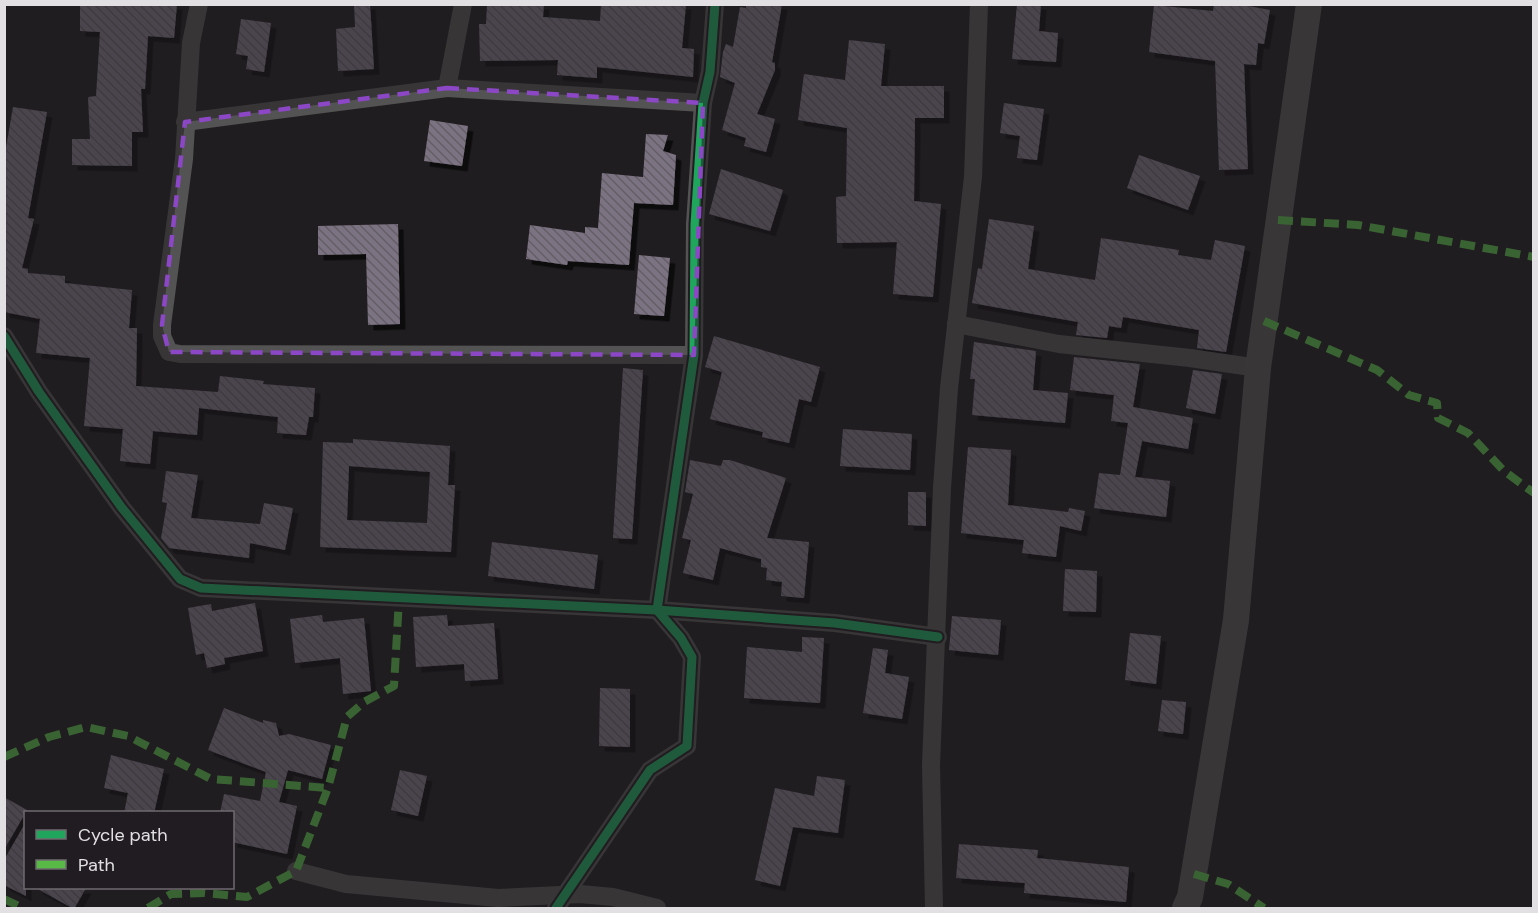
<svg xmlns="http://www.w3.org/2000/svg" width="1538" height="913" font-family="'DM Sans',sans-serif">
<style>
.building{fill:url(#building-back-hatch);fill-rule:evenodd;filter:url(#shadow)}
.lines{fill:none;stroke-linecap:round;stroke-linejoin:round}
.street{stroke:#545353;stroke-width:18}
.secondary{stroke:#575655;stroke-width:26}
.quiet{stroke:#58b947;stroke-width:8;stroke-dasharray:15 8;stroke-linecap:butt}
.cycleway-casing{stroke:#211c21;stroke-width:13}
.cycleway{stroke:#20a55d;stroke-width:9}
.marked{fill:none;stroke:#8b47c5;stroke-width:4.5;stroke-dasharray:12 8;stroke-linejoin:round}
</style>
<defs>
<pattern id="building-back-hatch" width="6" height="6" patternUnits="userSpaceOnUse" patternTransform="scale(1.5)"><rect width="6" height="6" fill="#7c7382"/><path d="M-1 5l2 2M0 0l6 6M5-1l2 2" fill="none" stroke="#635d66"/></pattern>
<filter id="shadow"><feDropShadow dx="5.5" dy="5.5" stdDeviation="0" flood-color="#0009"/></filter>
</defs>
<rect width="100%" height="100%" fill="#201d20"/>
<g class="building">
<polygon points="80,4 177,4 174,38 148,36 145,89 141,89 143,132 132,132 132,166 72,165 72,139 90,139 88,97 96,96 100,32 80,31"/>
<polygon points="354,4 370,4 374,69 338,71 336,29 355,27"/>
<polygon points="487,4 544,4 543,17 600,21 601,4 686,4 682,48 694,49 693,77 597,67 597,78 557,75 558,60 480,61 479,24 486,24"/>
<polygon points="746,4 782,4 772,62 775,63 775,70 757,114 775,119 766,152 744,146 746,138 722,130 735,83 720,77 723,52 726,44 733,47 740,7 746,8"/>
<polygon points="1017,4 1041,4 1039,31 1058,33 1056,62 1012,59"/>
<polygon points="1214,4 1238,4 1270,10 1264,44 1258,43 1256,65 1244,64 1248,169 1219,170 1215,61 1149,52 1154,5 1213,11"/>
<polygon points="241,19 271,23 264,72 246,69 248,56 236,54"/>
<polygon points="849,40 885,44 881,86 944,86 944,118 915,118 914,201 941,204 933,297 893,294 897,242 837,243 836,197 846,196 847,128 798,120 804,74 845,80"/>
<polygon points="1004,103 1044,109 1037,160 1017,158 1020,136 1000,133"/>
<polygon points="13,107 47,112 28,218 34,219 22,268 28,269 28,273 65,276 65,283 132,290 129,328 137,328 136,386 218,392 220,376 264,381 263,384 315,388 313,417 309,417 306,435 277,433 278,417 199,408 197,435 153,431 150,464 120,461 123,429 84,426 90,358 36,353 40,319 4,312 4,159"/>
<polygon points="430,120 468,126 462,166 424,161"/>
<polygon points="646,134 668,135 663,151 676,155 673,205 634,203 629,265 568,261 567,265 526,259 530,225 585,233 585,227 598,228 602,173 643,177"/>
<polygon points="1139,155 1200,176 1188,210 1127,188"/>
<polygon points="721,169 783,190 770,231 709,214"/>
<polygon points="989,219 1034,226 1028,269 1095,280 1101,238 1179,250 1178,255 1211,260 1215,240 1245,246 1226,352 1197,348 1199,330 1123,317 1121,328 1109,326 1107,338 1076,335 1078,322 972,303 978,268 982,269"/>
<polygon points="398,224 400,324 368,325 366,254 318,255 318,226"/>
<polygon points="639,255 670,258 664,316 634,314"/>
<polygon points="714,336 820,367 811,402 799,399 789,443 762,437 763,432 710,419 722,372 705,367"/>
<polygon points="974,342 1036,351 1033,390 1068,393 1065,423 972,415 975,379 970,379"/>
<polygon points="1074,357 1140,364 1133,407 1193,418 1188,449 1142,441 1135,477 1170,481 1166,517 1094,508 1099,473 1120,475 1128,423 1111,421 1114,395 1070,390"/>
<polygon points="623,368 643,370 632,539 613,538"/>
<polygon points="1193,370 1222,374 1215,414 1186,408"/>
<polygon points="843,429 912,434 910,470 840,466"/>
<path d="M353,439L450,446L448,485H455L451,552L320,547L323,442L353,443ZM349,466L430,472L427,523L347,520Z"/>
<polygon points="968,447 1011,450 1008,505 1068,512 1069,508 1085,511 1081,531 1060,526 1056,557 1022,553 1024,540 961,533"/>
<polygon points="690,460 721,466 723,460 730,460 786,478 767,538 809,542 804,598 781,596 782,582 766,580 767,568 761,567 761,559 720,548 713,580 683,573 691,540 682,538 693,494 685,492"/>
<polygon points="166,471 198,475 191,518 260,524 264,503 293,508 285,550 250,543 249,558 169,548 161,538 167,503 162,502"/>
<polygon points="908,492 926,492 926,526 908,525"/>
<polygon points="492,542 598,555 594,589 488,576"/>
<polygon points="1065,569 1097,571 1096,612 1063,611"/>
<polygon points="255,603 263,651 224,658 225,664 207,668 204,653 196,655 188,608 211,604 212,611"/>
<polygon points="322,615 323,622 364,618 371,691 343,694 340,658 295,663 290,619"/>
<polygon points="447,615 448,626 494,623 498,679 465,681 464,664 416,667 413,617"/>
<polygon points="952,616 1001,620 998,655 949,650"/>
<polygon points="1130,633 1161,636 1156,684 1125,680"/>
<polygon points="802,637 824,638 820,703 744,698 747,647 802,652"/>
<polygon points="873,648 888,650 885,673 909,677 902,719 863,713"/>
<polygon points="600,688 630,689 630,747 599,746"/>
<polygon points="1162,700 1186,702 1183,734 1158,731"/>
<polygon points="224,708 263,723 263,720 276,723 279,736 289,734 331,745 322,779 288,770 279,802 297,806 287,854 232,842 232,813 220,813 224,794 260,801 266,772 208,750"/>
<polygon points="111,755 164,769 154,813 124,813 128,793 104,788"/>
<polygon points="400,770 427,776 418,816 391,810"/>
<polygon points="817,776 845,780 838,833 793,827 780,886 755,880 775,788 814,796"/>
<polygon points="4,797 27,810 4,850"/>
<polygon points="26,822 26,896 4,885 4,860"/>
<polygon points="959,844 1038,850 1037,858 1129,867 1126,902 1024,893 1025,883 956,878"/>
<polygon points="36,888 86,888 74,909"/>
</g>
<g class="lines">
<g class="street">
<polyline points="199,4 191,43 184,159 162,325 162,336 169,352 180,354 694,355"/>
<polyline points="447,88 703,103"/>
<polyline points="185,122 447,88 463,4"/>
<polyline points="956,324 1059,344 1190,358 1258,368"/>
<polyline points="4,336 39,392 122,508 180,579 201,588 657,610 835,623 938,637"/>
<polyline points="296,871 346,884 498,898 580,894 613,897 657,908"/>
<polyline points="556,908 650,770 687,746 692,657 681,638 657,610 694,355 695,224 703,103 710,72 715,4"/>
<polyline points="934,908 931,765 942,488 949,388 973,177 979,4"/>
</g>
<polyline class="secondary" points="1185,908 1190,897 1236,620 1258,368 1309,4"/>
<g class="quiet">
<polyline points="1278,220 1358,225 1534,257"/>
<polyline points="1264,321 1377,370 1409,395 1437,403 1438,418 1468,433 1504,471 1534,493"/>
<polyline points="4,757 49,737 86,727 128,736 211,779 328,788"/>
<polyline points="1194,874 1228,884 1264,908"/>
<polyline points="4,899 23,908"/>
<polyline points="148,908 171,894 204,893 247,897 296,871 328,788 347,717 364,702 394,686 399,599"/>
</g>
<defs>
<g id="cycleway">
<polyline points="4,336 39,392 122,508 180,579 201,588 657,610 835,623 938,637"/>
<polyline points="556,908 650,770 687,746 692,657 681,638 657,610 694,355 695,224 703,103 710,72 715,4"/>
</g>
</defs>
<use href="#cycleway" class="cycleway-casing"/>
<use href="#cycleway" class="cycleway"/>
</g>
<path d="M0 0H1538V913H0ZM447,88L703,103L694,355L169,352L162,325L185,122Z" fill="#201d20" fill-opacity=".55" fill-rule="evenodd"/>
<path class="marked" d="M447,88L703,103L694,355L169,352L162,325L185,122Z"/>
<rect width="1538" height="913" fill="none" stroke="#e3e0e4" stroke-width="12"/>
<rect x="24" y="811" width="210" height="78" fill="#211c21" stroke="#6f6a6f" stroke-width="1.5"/>
<rect x="36" y="830" width="30" height="9" fill="#20a55d" stroke="#6f6a6f" stroke-width="1.5"/>
<text x="78" y="841" font-size="18" fill="#e3e0e4">Cycle path</text>
<rect x="36" y="860" width="30" height="9" fill="#58b947" stroke="#6f6a6f" stroke-width="1.5"/>
<text x="78" y="871" font-size="18" fill="#e3e0e4">Path</text>
</svg>
